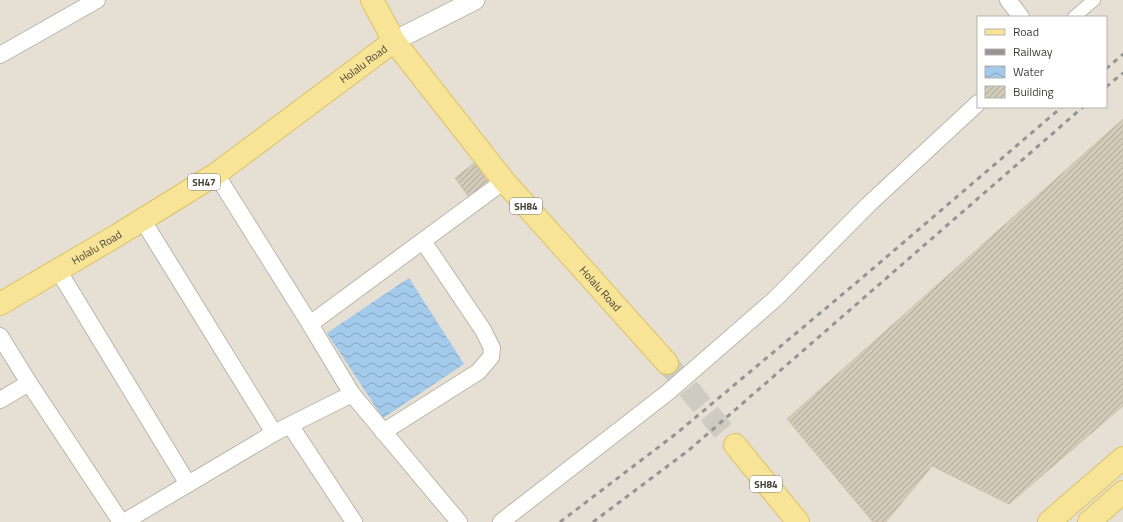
<svg xmlns="http://www.w3.org/2000/svg" width="1123" height="522" font-family="'Titillium Web',sans-serif">
<style>
.residential{fill:#e5e0d3;fill-rule:evenodd}
.water{fill:url(#water-waves)}
.building{fill:url(#building-hatch);stroke:#ccc3ae}
.lines{fill:none;stroke-linecap:round;stroke-linejoin:round}
.primary-tunnel{stroke:#cecbc1;stroke-width:22;stroke-dasharray:22 11;stroke-linecap:butt}
.pedestrian-casing{stroke:#bcb6a8;stroke-width:14}
.minor-casing{stroke:#bcb6a8;stroke-width:18}
.tertiary-casing{stroke:#bcb6a8;stroke-width:21}
.primary-casing{stroke:#dcc267;stroke-width:24}
.pedestrian{stroke:#fff;stroke-width:12}
.minor{stroke:#fff;stroke-width:16}
.tertiary{stroke:#fff;stroke-width:19}
.primary{stroke:#f8e496;stroke-width:22}
.rail{stroke:#949494;stroke-width:3;stroke-dasharray:5 5;stroke-linecap:butt}
.labels{text-anchor:middle;dominant-baseline:central;stroke-width:3.5;stroke-linejoin:round;paint-order:stroke}
.shield{fill:#fff;stroke:#7b7872;stroke-width:1}
.shield-label{font-size:10px;font-weight:bold;fill:#433e35}
.street-label{font-size:11px;fill:#433e35;stroke:#fff}
</style>
<defs>
<pattern id="water-waves" width="16" height="10" patternUnits="userSpaceOnUse"><rect width="16" height="10" fill="#a3c9eb"/><path d="M0 5q4-4 8 0t8 0" fill="none" stroke="#86a5bf"/></pattern>
<pattern id="building-hatch" width="6" height="6" patternUnits="userSpaceOnUse"><rect width="6" height="6" fill="#d2cbba"/><path d="M-1 1l2-2M0 6l6-6M5 7l2-2" fill="none" stroke="#aca698"/></pattern>
</defs>
<rect width="100%" height="100%" fill="#f1eee4"/>
<path class="residential" d="M0,0H1123V522H0ZM978,17H1106V107H978Z"/>
<polygon class="water" points="409,278 464,364 383,418 327,333"/>
<g class="building">
<polygon points="1123,119 1123,406 1009,504 932,466 886,522 873,522 787,419"/>
<polygon points="474,163 490,184 470,199 455,178"/>
</g>
<g class="lines">
<polyline class="primary-tunnel" points="667,363 735,445"/>
<defs>
<polyline id="pedestrian" points="1074,17 1094,0"/>
<g id="minor">
<polyline points="1008,0 1021,17"/>
<polyline points="0,55 97,0"/>
<polyline points="216,174 310,324 352,394 459,522"/>
<polyline points="142,219 274,433"/>
<polyline points="58,270 188,484"/>
<polyline points="310,324 504,181"/>
<polyline points="0,336 29,383 121,522"/>
<polyline points="0,400 29,383"/>
<polyline points="290,425 354,522"/>
<polyline points="383,432 478,372 491,357 492,348 483,330 423,241"/>
<polyline points="124,522 274,433 352,394"/>
<polyline points="501,522 667,393 775,299 868,205 978,103"/>
</g>
<polyline id="tertiary" points="394,41 475,0"/>
<g id="primary">
<path id="s1" d="M372,0L394,41L504,181L667,363"/>
<path id="s2" d="M0,304L116,236L216,174L394,41"/>
<polyline points="735,445 798,522"/>
<polyline points="1049,522 1123,458"/>
<polyline points="1089,522 1123,492"/>
</g>
</defs>
<use href="#pedestrian" class="pedestrian-casing"/>
<use href="#minor" class="minor-casing"/>
<use href="#tertiary" class="tertiary-casing"/>
<use href="#primary" class="primary-casing"/>
<use href="#pedestrian" class="pedestrian"/>
<use href="#minor" class="minor"/>
<use href="#tertiary" class="tertiary"/>
<use href="#primary" class="primary"/>
<g class="rail">
<polyline points="1106,69 1123,54"/>
<polyline points="1106,87 1123,73"/>
<polyline points="560,522 677,433 856,283 1062,107"/>
<polyline points="593,522 689,450 1083,107"/>
</g>
</g>
<g class="labels">
<g class="shield">
<rect x="188" y="174" width="32" height="16" rx="3"/>
<rect x="510" y="198" width="32" height="16" rx="3"/>
<rect x="750" y="476" width="32" height="16" rx="3"/>
</g>
<g class="shield-label">
<text x="204" y="182">SH47</text>
<text x="526" y="206">SH84</text>
<text x="766" y="484">SH84</text>
</g>
<g class="street-label">
<text stroke="none"><textPath href="#s2" startOffset="436">Holalu Road</textPath></text>
<text stroke="none"><textPath href="#s2" startOffset="112">Holalu Road</textPath></text>
<text stroke="none"><textPath href="#s1" startOffset="369">Holalu Road</textPath></text>
</g>
</g>
<rect x="977" y="16" width="130" height="92" fill="#ffffff" stroke="#b4b2ae"/>
<rect x="985" y="29" width="20" height="6" fill="#f8e496" stroke="#b4b2ae"/>
<text x="1013" y="36" font-size="12" fill="#433e35">Road</text>
<rect x="985" y="49" width="20" height="6" fill="#949494" stroke="#b4b2ae"/>
<text x="1013" y="56" font-size="12" fill="#433e35">Railway</text>
<rect x="985" y="66" width="20" height="12" fill="url(#water-waves)" stroke="#b4b2ae"/>
<text x="1013" y="76" font-size="12" fill="#433e35">Water</text>
<rect x="985" y="86" width="20" height="12" fill="url(#building-hatch)" stroke="#b4b2ae"/>
<text x="1013" y="96" font-size="12" fill="#433e35">Building</text>
</svg>
